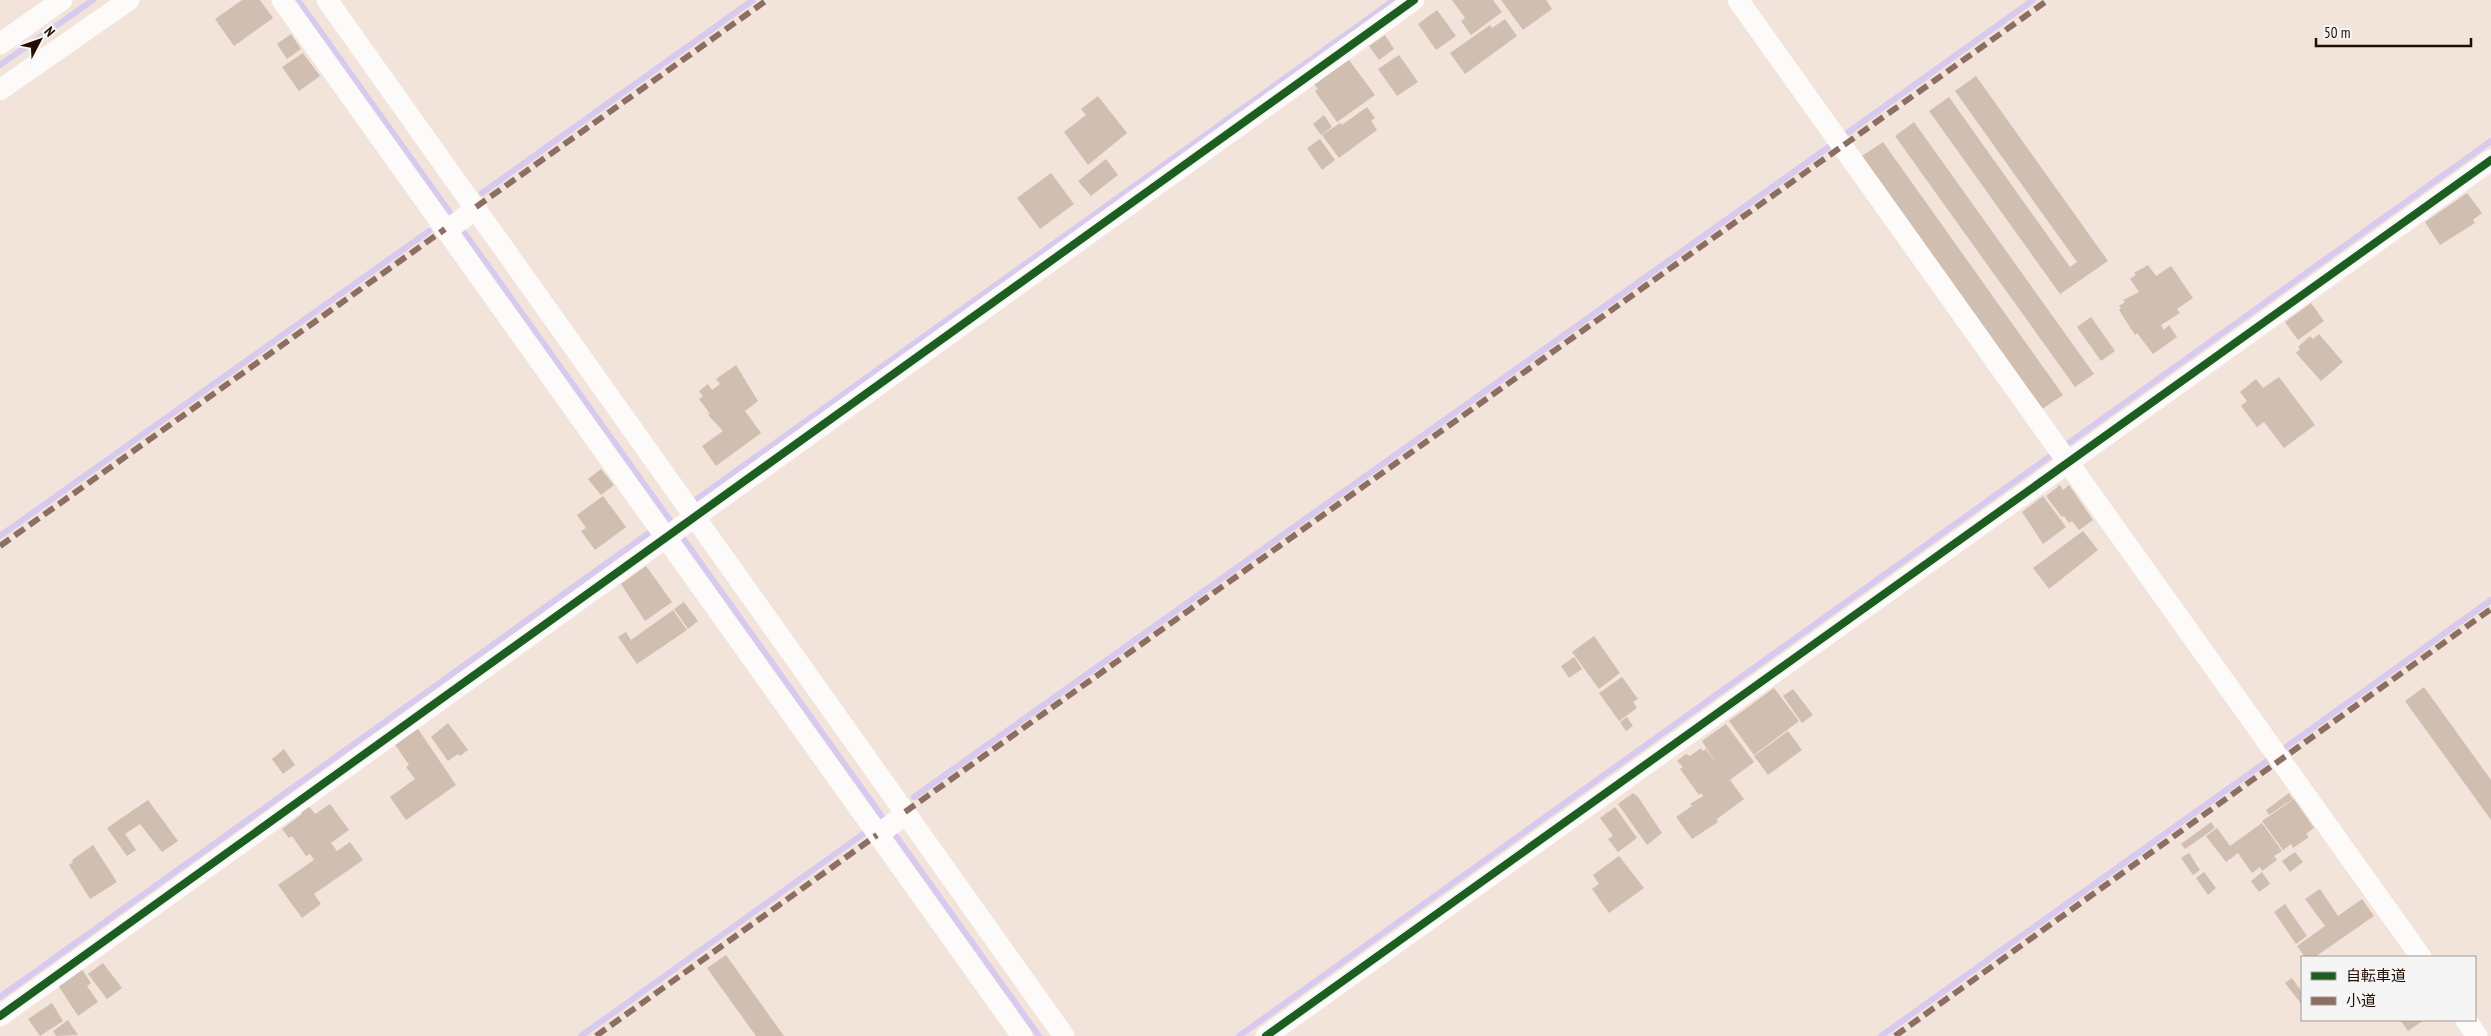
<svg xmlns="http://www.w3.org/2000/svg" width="2491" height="1036" font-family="'PT Sans Narrow','Noto Sans JP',sans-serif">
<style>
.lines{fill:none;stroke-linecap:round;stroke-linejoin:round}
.stream{stroke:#d7caee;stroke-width:6}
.building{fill:#d0beb1}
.minor{stroke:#fdfbf9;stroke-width:21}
.quiet{stroke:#8d6e63;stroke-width:6;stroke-dasharray:12 6;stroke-linecap:butt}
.cycleway-casing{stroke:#f5f5f5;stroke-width:11}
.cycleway{stroke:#1b5e20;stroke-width:8}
</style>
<rect width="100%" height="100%" fill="#f2e4da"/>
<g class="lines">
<g class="stream">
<polyline points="298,0 1039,1036"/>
<polyline points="0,65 93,0"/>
<polyline points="1843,136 2033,0"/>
<polyline points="482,193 753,0"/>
<polyline points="697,499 1394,0"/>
<polyline points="0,536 429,231"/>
<polyline points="2283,749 2491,600"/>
<polyline points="914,797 1830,146"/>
<polyline points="0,997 649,533"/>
<polyline points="581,1036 870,829"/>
<polyline points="1239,1036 2491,141"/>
<polyline points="1881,1036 2270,759"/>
</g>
</g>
<g class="building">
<polygon points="242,0 260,0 273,18 234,46 215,19"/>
<polygon points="1452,0 1493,0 1502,12 1471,35 1461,21 1465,18"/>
<polygon points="1501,0 1546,0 1552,9 1523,30"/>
<polygon points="1437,10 1456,36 1436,50 1418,24"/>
<polygon points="1505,19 1517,36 1465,74 1450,53 1490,25 1492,28"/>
<polygon points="291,34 301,49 287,59 277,44"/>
<polygon points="1385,35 1394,49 1379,60 1369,46"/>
<polygon points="303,53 320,76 299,91 282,67"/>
<polygon points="1399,55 1418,82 1397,96 1378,69"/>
<polygon points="1349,60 1375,95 1337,122 1315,91 1318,89 1313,83"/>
<polygon points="1976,76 2108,261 2060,294 1929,111 1949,97 2070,267 2077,262 1955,91"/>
<polygon points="1098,96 1127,133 1088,165 1064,132 1086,115 1081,109"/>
<polygon points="1367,107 1375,118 1371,121 1377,130 1339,158 1322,135 1340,123 1342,125"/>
<polygon points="1324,115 1332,127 1321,135 1313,124"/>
<polygon points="1914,122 2094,374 2075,387 1895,136"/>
<polygon points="1320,139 1335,160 1322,170 1307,148"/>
<polygon points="1883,142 2063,395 2042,409 1862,156"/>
<polygon points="1106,159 1118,175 1091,196 1078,181"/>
<polygon points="1051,173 1074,204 1040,229 1017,198"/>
<polygon points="2467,193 2482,213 2473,220 2475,223 2440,245 2425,222"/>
<polygon points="2148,265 2156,276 2171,266 2193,298 2177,309 2180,313 2161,325 2164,330 2169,325 2177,337 2153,354 2137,333 2135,335 2119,310 2121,308 2119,306 2125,302 2123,300 2139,292 2130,279 2136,275 2134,273"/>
<polygon points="2311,303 2324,321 2298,340 2285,322"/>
<polygon points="2091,317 2115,351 2101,361 2077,327"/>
<polygon points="2319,334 2343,362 2321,381 2296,353 2300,349 2298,347 2310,336 2313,339"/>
<polygon points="736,365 758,401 745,411 761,433 716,466 702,446 723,431 708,415 710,414 699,399 703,396 699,391 708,384 712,390 720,384 716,379"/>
<polygon points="2279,377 2315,425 2284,448 2264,422 2257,427 2241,406 2247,401 2240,392 2256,379 2263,388"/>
<polygon points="601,469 614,485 601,495 588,479"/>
<polygon points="2060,485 2063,490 2069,485 2093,520 2079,530 2072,521 2069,523 2064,516 2062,517 2046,496"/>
<polygon points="603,496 626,527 595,550 581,531 586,528 577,515"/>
<polygon points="2043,496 2066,527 2043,544 2022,512"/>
<polygon points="2083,531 2098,550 2049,589 2033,568"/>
<polygon points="646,566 672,602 645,621 621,584"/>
<polygon points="684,602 698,621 688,629 674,609"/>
<polygon points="673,610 687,630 637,664 618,637 626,632 631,640"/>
<polygon points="1594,636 1620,673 1599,689 1572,652"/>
<polygon points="1574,657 1582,669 1569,678 1561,666"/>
<polygon points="1622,677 1638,699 1633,702 1637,708 1619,721 1599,693"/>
<polygon points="2424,687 2491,780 2491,820 2405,701"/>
<polygon points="1774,688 1799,721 1754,755 1729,721"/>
<polygon points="1793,689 1813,715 1802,723 1783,696"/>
<polygon points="1627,717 1633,726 1626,731 1620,722"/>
<polygon points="448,723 468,750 460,756 458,754 448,761 431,737"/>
<polygon points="1726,724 1754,762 1730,780 1744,799 1717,819 1718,822 1692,839 1676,817 1692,806 1690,804 1703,796 1701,793 1699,795 1680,769 1683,767 1677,761 1686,754 1690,756 1701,748 1703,751 1706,749 1717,765 1702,741"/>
<polygon points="418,729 456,785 406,820 390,797 415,779 406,767 409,765 394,743"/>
<polygon points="1788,731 1802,750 1768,775 1754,756"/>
<polygon points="284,749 295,765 283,774 272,759"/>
<polygon points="1633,793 1638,797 1662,833 1647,845 1618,804"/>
<polygon points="2289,793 2293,799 2269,815 2266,810"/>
<polygon points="2294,799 2314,828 2306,834 2309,837 2293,848 2291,844 2283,850 2262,821"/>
<polygon points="148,800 178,841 162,852 140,824 125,834 136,850 127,856 107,828"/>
<polygon points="330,804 349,830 331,843 337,851 350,842 363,860 314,894 321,904 302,918 278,885 314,860 310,854 306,856 292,836 289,838 282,829 302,814 300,811 308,805 315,814"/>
<polygon points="1615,807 1637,838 1618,852 1608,839 1613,836 1600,818"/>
<polygon points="2211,822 2215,828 2185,849 2181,844"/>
<polygon points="2262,823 2282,851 2274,856 2277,860 2262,871 2260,867 2252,873 2238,853 2226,862 2206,836 2217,828 2230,846"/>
<polygon points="93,845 117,882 90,899 69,865 73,862 72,860"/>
<polygon points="2295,852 2303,862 2290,872 2282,861"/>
<polygon points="2189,853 2200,870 2193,875 2181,858"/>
<polygon points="1619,856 1644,888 1609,913 1592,889 1599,884 1593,875"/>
<polygon points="2204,872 2216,888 2208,895 2196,878"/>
<polygon points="2262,872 2270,884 2259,892 2251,881"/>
<polygon points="2320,889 2338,916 2362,899 2374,916 2315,957 2305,957 2297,946 2325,926 2305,899"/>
<polygon points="2285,904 2307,936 2296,944 2274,912"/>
<polygon points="726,955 784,1036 756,1036 707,968"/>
<polygon points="103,963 122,988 107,999 88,974"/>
<polygon points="79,965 91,983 87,986 98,1002 78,1016 56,982"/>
<polygon points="2292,978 2302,992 2302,1005 2285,983"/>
<polygon points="52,1003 63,1021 40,1036 28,1019"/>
<polygon points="68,1020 78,1035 56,1036 53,1031"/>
<polygon points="2400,1020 2424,1020 2408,1031"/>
</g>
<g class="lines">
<g class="minor">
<polyline points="282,0 1022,1036"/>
<polyline points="327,0 1064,1036"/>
<polyline points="1738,0 2421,957"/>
<polyline points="0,44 62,0"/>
<polyline points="0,90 129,0"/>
<polyline points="446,231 477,208"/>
<polyline points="877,835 906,814"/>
<polyline points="0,1016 1414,0"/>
<polyline points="2466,1020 2477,1036"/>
<polyline points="1266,1036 2491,160"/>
</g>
<g class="quiet">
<polyline points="476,207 767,0"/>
<polyline points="0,546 445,229"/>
<polyline points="905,812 2048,0"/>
<polyline points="596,1036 877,835"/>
<polyline points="1895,1036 2491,609"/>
</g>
<defs>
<g id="cycleway">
<polyline points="0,1016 1414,0"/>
<polyline points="1266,1036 2491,160"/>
</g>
</defs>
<use href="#cycleway" class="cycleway-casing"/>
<use href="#cycleway" class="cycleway"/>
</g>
<rect x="2301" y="956" width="175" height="65" fill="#f5f5f5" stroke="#a19893"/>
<rect x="2311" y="972" width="25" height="8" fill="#1b5e20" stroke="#a19893"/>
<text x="2346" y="981" font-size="15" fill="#230d00">自転車道</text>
<rect x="2311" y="997" width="25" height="8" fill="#8d6e63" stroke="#a19893"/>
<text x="2346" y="1006" font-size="15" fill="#230d00">小道</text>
<g transform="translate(40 40) rotate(49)" stroke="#f5f5f5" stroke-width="4" paint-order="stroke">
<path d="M0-4L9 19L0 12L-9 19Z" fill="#230d00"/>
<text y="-8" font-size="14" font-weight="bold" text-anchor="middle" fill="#230d00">N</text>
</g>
<path d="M2316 38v8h155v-8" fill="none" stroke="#230d00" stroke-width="2.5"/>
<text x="2324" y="38" font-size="15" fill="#230d00" stroke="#f5f5f5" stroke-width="4" paint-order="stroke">50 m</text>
</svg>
